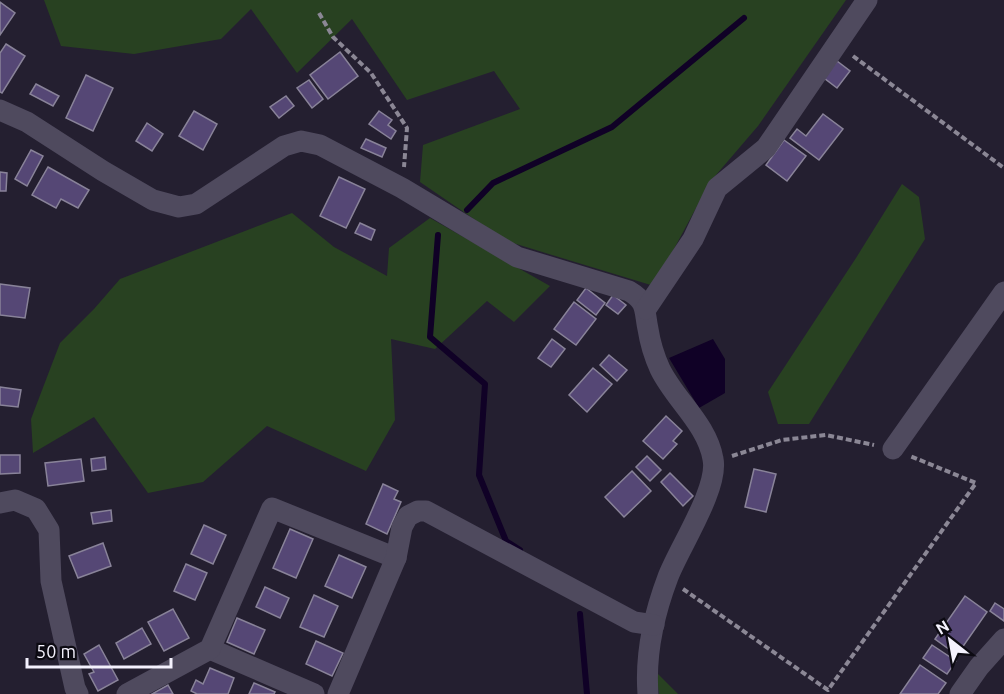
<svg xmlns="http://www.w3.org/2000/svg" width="1004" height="694" font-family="Ubuntu,sans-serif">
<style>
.green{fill:#284121}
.water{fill:#100126}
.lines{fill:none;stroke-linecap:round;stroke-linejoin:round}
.stream{stroke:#100126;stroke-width:6}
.building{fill:#554775;stroke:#898399;stroke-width:1.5}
.path{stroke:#8b8795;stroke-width:4;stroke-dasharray:6 3;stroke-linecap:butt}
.street{stroke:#4f4a5e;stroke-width:21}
</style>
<rect width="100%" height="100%" fill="#241f30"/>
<g class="green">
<polygon points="44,0 846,0 758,126 710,182 654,286 506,241 420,182 423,145 520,109 494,71 407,100 352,19 297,73 251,9 221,39 134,54 61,46"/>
<polygon points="902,184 919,197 925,239 809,424 778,424 768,392 856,258"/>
<polygon points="292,213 334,247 387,276 389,248 430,218 550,286 514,322 487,301 435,349 391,339 395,420 366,471 267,426 203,482 148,493 94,417 33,453 31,419 60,343 94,309 120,279"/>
<polygon points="656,672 678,694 659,694"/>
</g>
<polygon class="water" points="713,339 725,359 725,393 699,408 669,358"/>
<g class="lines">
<g class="stream">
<polyline points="467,210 493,183 612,127 744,18"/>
<polyline points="438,235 430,337 485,384 479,475 506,541 520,550"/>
<polyline points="580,614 587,694"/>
</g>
</g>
<g class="building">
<polygon points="0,2 15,13 0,35"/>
<polygon points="6,44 25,56 2,93 0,92 0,53"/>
<polygon points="340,52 358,76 328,99 310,75"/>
<polygon points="837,61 850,71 837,88 824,78"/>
<polygon points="86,75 113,88 93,131 66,118"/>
<polygon points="309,80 323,99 312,108 297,88"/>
<polygon points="36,84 59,96 53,106 30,94"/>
<polygon points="286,96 294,106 279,118 270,107"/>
<polygon points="194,111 217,124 203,150 179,136"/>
<polygon points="379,111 392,120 388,125 396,131 391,139 369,124"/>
<polygon points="823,114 843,129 819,160 790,138 797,129 806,136"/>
<polygon points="147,123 163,134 152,151 136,141"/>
<polygon points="366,139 386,148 382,157 361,148"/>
<polygon points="784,140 806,156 787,181 766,165"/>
<polygon points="31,150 43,156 27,186 15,179"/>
<polygon points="48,167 89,190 78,208 61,199 56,208 32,195"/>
<polygon points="0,172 7,173 6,191 0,191"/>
<polygon points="339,177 365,189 346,228 320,216"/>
<polygon points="360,223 375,230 371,240 355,233"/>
<polygon points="0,284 30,288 25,318 0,315"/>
<polygon points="586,288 605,303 596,315 577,300"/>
<polygon points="613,295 626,305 618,314 606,305"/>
<polygon points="574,302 596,319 576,345 554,329"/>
<polygon points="552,339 565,349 551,367 538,358"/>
<polygon points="609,355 627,370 617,381 600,365"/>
<polygon points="593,368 612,384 587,412 569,395"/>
<polygon points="0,387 21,390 18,407 0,405"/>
<polygon points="666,416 682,431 673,441 677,444 663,459 643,441"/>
<polygon points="0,455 20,455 20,473 0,474"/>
<polygon points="647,456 661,470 650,481 636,467"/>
<polygon points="105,457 106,469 92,471 91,459"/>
<polygon points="81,459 84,481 48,486 45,463"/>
<polygon points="754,469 776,474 766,512 745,507"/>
<polygon points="632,471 651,491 624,517 605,497"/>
<polygon points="670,473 693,496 683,506 661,482"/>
<polygon points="383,484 398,491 394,499 401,502 387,534 366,524"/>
<polygon points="111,510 112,521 93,524 91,513"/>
<polygon points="204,525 226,535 213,564 191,554"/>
<polygon points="290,529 313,539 296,578 273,568"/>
<polygon points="103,543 111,566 78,578 69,556"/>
<polygon points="339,555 366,567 352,598 325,586"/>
<polygon points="186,564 207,573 195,600 174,591"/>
<polygon points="265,587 289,598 280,618 256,607"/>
<polygon points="314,595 338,606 324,637 300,627"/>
<polygon points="965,596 987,612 957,655 935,639"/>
<polygon points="995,603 1004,609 1004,621 990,611"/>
<polygon points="173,609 189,638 164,651 148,622"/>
<polygon points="237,618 265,630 254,654 227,642"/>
<polygon points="142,628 151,644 124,659 116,643"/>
<polygon points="316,641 343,653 332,676 306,664"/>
<polygon points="99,645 118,680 98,691 89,674 94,672 84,654"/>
<polygon points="932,645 956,661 947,674 923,658"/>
<polygon points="920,665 946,683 938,694 900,694"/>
<polygon points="210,668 234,678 228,694 197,694 191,691 196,680 203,684"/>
<polygon points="254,683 275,692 274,694 249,694"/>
<polygon points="168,685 173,694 152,694"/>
</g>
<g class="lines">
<g class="path">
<polyline points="319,13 333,37 371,73 407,128 404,167"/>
<polyline points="853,56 1004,168"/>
<polyline points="732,456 782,440 826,435 874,445"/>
<polyline points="683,589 828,690 976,483 910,456"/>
</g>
<g class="street">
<path d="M0,110L27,122L103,171L153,200L179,207L196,204L284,146L301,141L320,145L402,188L517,257L629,291C648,302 644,311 648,329C650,342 655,358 660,369C675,400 707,424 713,459C719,488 679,548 668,577C654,614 645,655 648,694"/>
<polyline points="646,309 693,239 717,188 766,148 867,0"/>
<polyline points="893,449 1004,292"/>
<polyline points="0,503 15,500 36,509 49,530 51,581 75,688 78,694"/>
<polyline points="210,649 314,694"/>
<polyline points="127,694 210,649 272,508 396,558"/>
<polyline points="338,694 396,558 402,527 408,516 418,511 426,511 634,622 654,625"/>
<polyline points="960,694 979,667 1004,639"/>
</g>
</g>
<g transform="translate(950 640) rotate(329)" stroke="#0c0a12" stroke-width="4.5" paint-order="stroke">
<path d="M0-4.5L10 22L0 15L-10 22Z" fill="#f4f1fd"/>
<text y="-9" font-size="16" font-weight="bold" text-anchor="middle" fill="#f4f1fd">N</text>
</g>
<path d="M27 658v9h144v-9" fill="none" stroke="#f4f1fd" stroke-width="3"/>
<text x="36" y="658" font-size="18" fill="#f4f1fd" stroke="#0c0a12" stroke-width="4.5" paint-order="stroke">50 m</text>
</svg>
